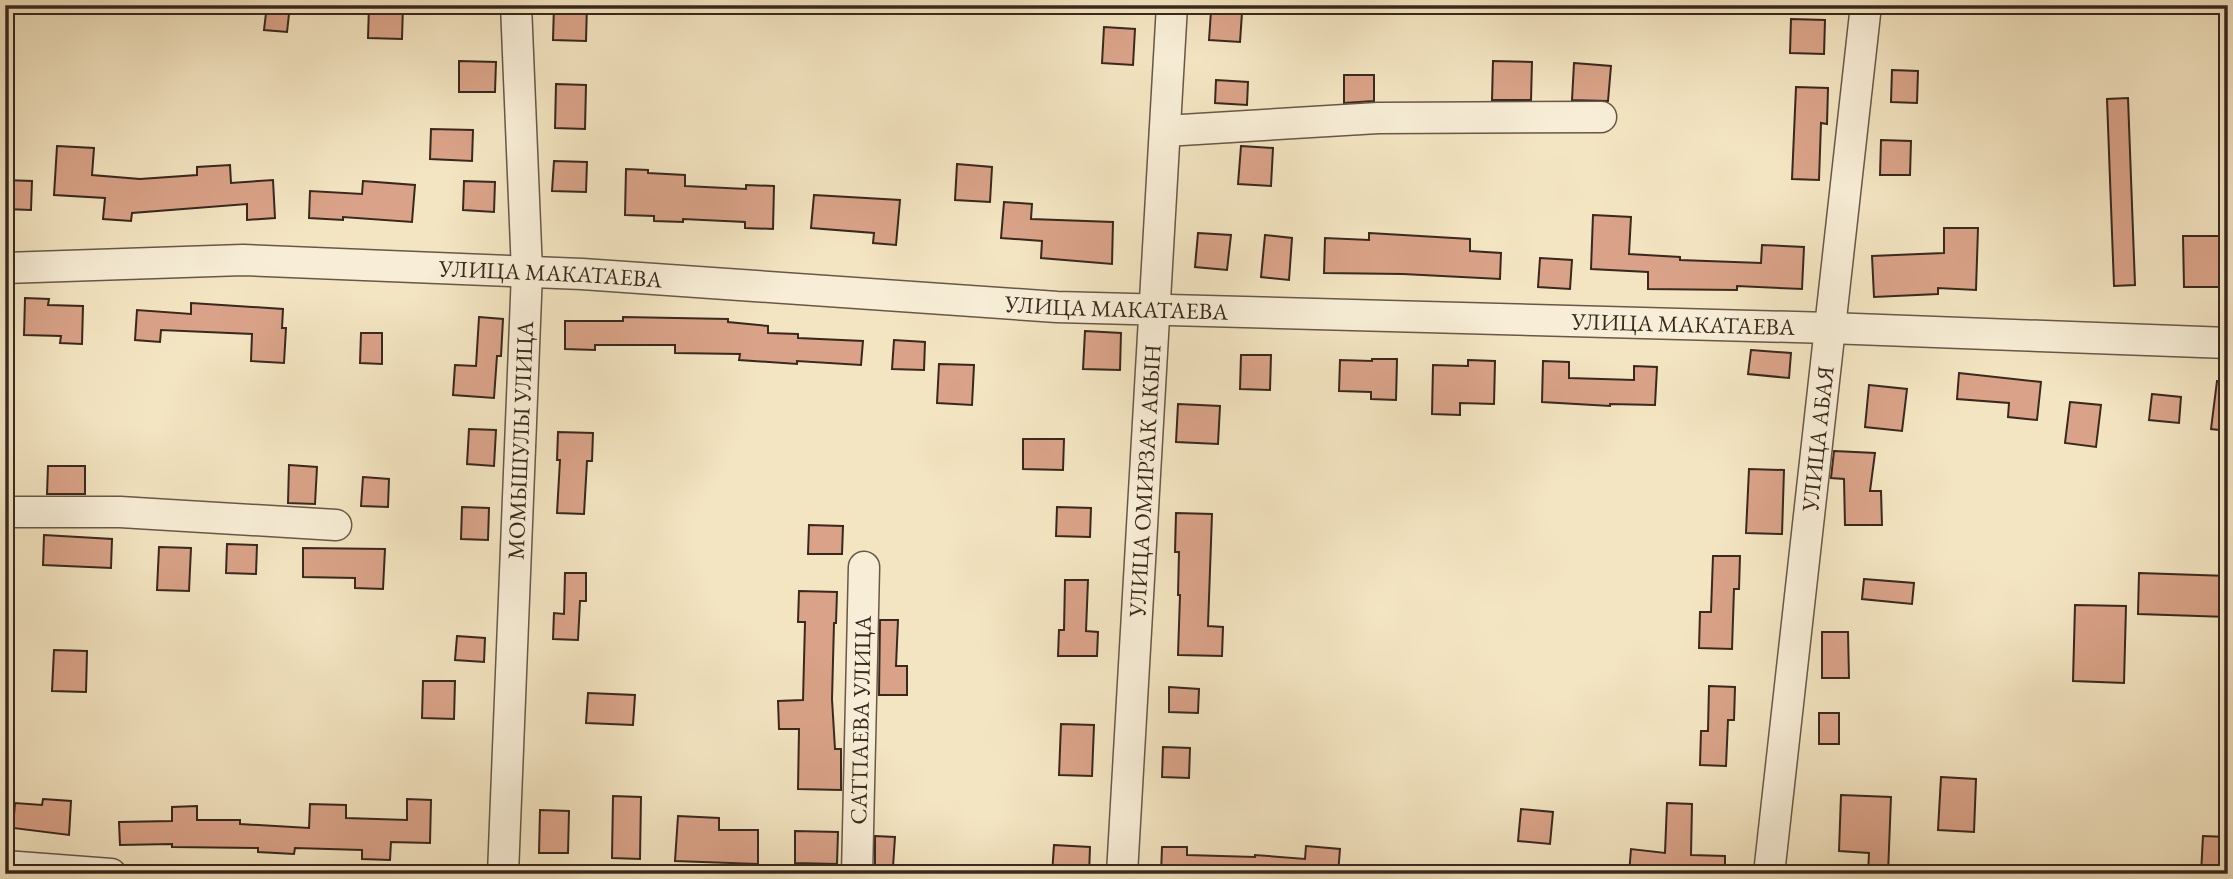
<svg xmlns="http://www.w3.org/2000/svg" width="2233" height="879" font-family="'EB Garamond',serif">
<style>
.building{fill:#daa389;stroke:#39281e;stroke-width:2}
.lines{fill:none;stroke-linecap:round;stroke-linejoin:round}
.minor-casing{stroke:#685747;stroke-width:33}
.minor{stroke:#f8eed7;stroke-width:30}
.labels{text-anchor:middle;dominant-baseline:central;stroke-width:6;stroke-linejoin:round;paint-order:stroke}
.street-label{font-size:23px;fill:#39281e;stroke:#f8eed7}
</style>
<rect width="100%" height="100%" fill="#f4e5c2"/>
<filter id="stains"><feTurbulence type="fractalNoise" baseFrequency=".00286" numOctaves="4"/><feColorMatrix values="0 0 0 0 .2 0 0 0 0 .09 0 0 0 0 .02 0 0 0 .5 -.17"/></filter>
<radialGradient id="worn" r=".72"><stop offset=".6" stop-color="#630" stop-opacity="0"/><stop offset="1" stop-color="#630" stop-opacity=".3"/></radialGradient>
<g class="building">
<polygon points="267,5 290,5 287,32 264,30"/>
<polygon points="369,5 403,5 402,39 368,38"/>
<polygon points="554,5 587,5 586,41 553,40"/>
<polygon points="1211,11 1242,13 1240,42 1209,40"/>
<polygon points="1791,19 1825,20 1824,54 1790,53"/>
<polygon points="1104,27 1135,29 1133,65 1102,63"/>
<polygon points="459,61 496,62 495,92 459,92"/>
<polygon points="1493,61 1532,62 1531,100 1492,100"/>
<polygon points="1574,63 1611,66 1608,101 1572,100"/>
<polygon points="1892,70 1918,71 1917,103 1891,102"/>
<polygon points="1344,75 1374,75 1374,101 1344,103"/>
<polygon points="1216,80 1248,82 1247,105 1215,103"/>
<polygon points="556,84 586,85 585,129 555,128"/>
<polygon points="1796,87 1828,88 1827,124 1821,123 1819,180 1792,179"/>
<polygon points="2128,98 2135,285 2114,286 2107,99"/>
<polygon points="431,129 473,130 472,161 430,159"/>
<polygon points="1881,140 1911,141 1910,175 1880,175"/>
<polygon points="57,146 94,148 92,175 140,179 197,175 197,167 230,165 231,183 273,180 275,218 247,220 247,204 132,213 131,221 103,219 105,198 54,195"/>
<polygon points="1241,146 1273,148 1271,186 1238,184"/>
<polygon points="554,161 587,162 586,192 552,191"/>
<polygon points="957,164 992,167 990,202 955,200"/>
<polygon points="626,169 648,170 648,173 685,175 685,186 746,189 746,185 774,186 773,229 745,228 745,222 683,219 683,222 654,221 654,216 625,215"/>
<polygon points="5,180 32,181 31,210 5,209"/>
<polygon points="363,181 415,185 412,222 343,217 343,220 309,218 310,191 362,194"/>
<polygon points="464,181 495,182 494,212 463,210"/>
<polygon points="814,195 900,200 896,245 873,243 874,233 811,228"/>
<polygon points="1004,202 1032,204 1031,219 1113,222 1112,264 1041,258 1042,241 1001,238"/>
<polygon points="1593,215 1631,217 1629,254 1680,257 1680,260 1761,263 1762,245 1804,247 1802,289 1737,286 1737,290 1648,289 1648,272 1591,269"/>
<polygon points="1944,228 1978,228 1976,290 1938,288 1938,294 1874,297 1872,256 1944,253"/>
<polygon points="1198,233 1231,235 1227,270 1195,267"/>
<polygon points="1369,233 1470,239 1470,251 1501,253 1500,279 1403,274 1324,273 1325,238 1369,240"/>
<polygon points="1265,235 1292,238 1289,280 1261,277"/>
<polygon points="2183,236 2225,236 2226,287 2184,287"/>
<polygon points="1540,258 1572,260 1570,289 1538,287"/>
<polygon points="25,298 49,299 48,305 83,306 82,344 60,343 61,336 24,335"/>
<polygon points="191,303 283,309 282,328 286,328 284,363 251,361 252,334 161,330 160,342 135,340 137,310 191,314"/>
<polygon points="479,317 503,319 501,356 497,356 494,398 453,395 455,365 476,366"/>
<polygon points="623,317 728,319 728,322 768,326 768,333 798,334 798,338 863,341 861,365 797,361 797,364 739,360 740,354 675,353 675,345 595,345 595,350 565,349 565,321 623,321"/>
<polygon points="1085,331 1121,333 1120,370 1083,369"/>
<polygon points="361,333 382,333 382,364 360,363"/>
<polygon points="894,340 925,342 924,370 892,369"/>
<polygon points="1751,350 1791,353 1789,378 1748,374"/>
<polygon points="1241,355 1271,355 1270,390 1240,389"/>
<polygon points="1372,359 1397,359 1396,400 1371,399 1371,392 1339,391 1340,360 1372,361"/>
<polygon points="1468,360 1495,361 1494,404 1460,403 1460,415 1432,414 1433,365 1468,366"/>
<polygon points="1543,361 1569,362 1569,378 1634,380 1634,366 1657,367 1655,405 1610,404 1610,406 1542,402"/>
<polygon points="939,364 974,365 972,405 937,403"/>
<polygon points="1959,373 2041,382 2037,420 2008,417 2009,403 1957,399"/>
<polygon points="2217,381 2228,382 2228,431 2211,429"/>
<polygon points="1869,385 1907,389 1902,431 1865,427"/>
<polygon points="2152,394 2181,397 2179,423 2149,420"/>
<polygon points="2070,402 2101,405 2096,447 2065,443"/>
<polygon points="1178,404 1220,406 1218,444 1176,442"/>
<polygon points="469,429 496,430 494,466 467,464"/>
<polygon points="558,432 593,433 592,461 587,461 584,514 557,513 560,460 557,460"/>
<polygon points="1023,439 1064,439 1063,470 1023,469"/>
<polygon points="1834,451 1875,453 1870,491 1881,491 1882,525 1845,525 1844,479 1831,478"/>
<polygon points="289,465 317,467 315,504 288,503"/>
<polygon points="48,466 85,466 85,494 47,494"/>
<polygon points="1749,469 1784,470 1782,534 1746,533"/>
<polygon points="363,477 389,479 388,507 361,506"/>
<polygon points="462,507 489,508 488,540 461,539"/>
<polygon points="1057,507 1091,508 1090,537 1056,536"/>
<polygon points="1176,513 1212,514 1208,626 1223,627 1222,656 1178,655 1180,595 1178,595 1179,552 1175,552"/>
<polygon points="809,525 843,526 842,554 808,554"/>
<polygon points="44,535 112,539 111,568 43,565"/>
<polygon points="227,544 257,545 256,574 226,573"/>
<polygon points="159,547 191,548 189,591 157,590"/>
<polygon points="303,548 385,549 383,589 355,588 355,578 303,577"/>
<polygon points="1713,556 1740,556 1739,589 1734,589 1732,649 1699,648 1700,612 1711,612"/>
<polygon points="565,573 586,573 586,601 580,601 578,640 553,639 554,613 564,614"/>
<polygon points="2139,573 2228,576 2228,617 2138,614"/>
<polygon points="1864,579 1914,583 1912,604 1862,599"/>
<polygon points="1065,580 1088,580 1086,631 1098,632 1097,656 1058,656 1059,630 1064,630"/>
<polygon points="799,591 837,592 836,623 834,623 832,699 835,749 841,749 841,790 798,789 799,729 779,729 778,701 803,700 805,622 798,622"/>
<polygon points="2075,605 2126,606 2124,683 2073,681"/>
<polygon points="880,620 898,620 896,666 907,666 907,695 879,695"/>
<polygon points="1822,632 1848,632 1849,678 1822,678"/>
<polygon points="457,636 485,638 484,662 455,660"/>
<polygon points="54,650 87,651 86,692 52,691"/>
<polygon points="423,681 455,681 454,719 422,718"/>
<polygon points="1709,686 1735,687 1734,720 1728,720 1726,766 1700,765 1701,731 1708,731"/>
<polygon points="1169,687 1199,689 1198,713 1169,712"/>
<polygon points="588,693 635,695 633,725 586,723"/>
<rect x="1819" y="713" width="20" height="31"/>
<polygon points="1061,724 1094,725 1092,776 1059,775"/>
<polygon points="1163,747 1190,748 1189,778 1162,777"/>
<polygon points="1941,777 1976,779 1974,832 1938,830"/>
<polygon points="1841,795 1891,797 1888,874 1868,874 1869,853 1839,851"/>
<polygon points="613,796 641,797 640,859 612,858"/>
<polygon points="43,799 71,801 69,835 13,828 15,803 42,805"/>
<polygon points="407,799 431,800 430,843 391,842 390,860 362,859 362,850 295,848 294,854 258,852 258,848 172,847 172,844 120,845 119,822 172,821 172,807 197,806 197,820 240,820 240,824 309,828 310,804 346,805 346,818 407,820"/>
<polygon points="1667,803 1692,804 1691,855 1725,856 1725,874 1629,874 1631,849 1665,853"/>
<polygon points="1521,809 1553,812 1550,844 1518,841"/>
<polygon points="540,810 569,811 568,853 539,853"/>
<polygon points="678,816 719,818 719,830 758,830 758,864 675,861"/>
<polygon points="795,831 838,832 837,864 795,863"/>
<polygon points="875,836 895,837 893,867 875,866"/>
<polygon points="2203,836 2228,837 2228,874 2201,874"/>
<polygon points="1054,845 1090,847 1089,874 1052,874"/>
<polygon points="1306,846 1340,849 1338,874 1161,874 1162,847 1187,847 1187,855 1255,857 1255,855 1305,859"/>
</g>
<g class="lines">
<defs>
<g id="minor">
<polyline points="1165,131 1378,118 1601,117"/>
<path id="s1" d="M5,268L243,260L582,274L1057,307L1829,328L2228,343"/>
<polyline points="5,512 120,512 336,525"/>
<polyline points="5,866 111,874"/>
<path id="s2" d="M503,874L527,272L516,5"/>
<path id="s3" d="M857,874L864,567"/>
<path id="s4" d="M1122,874L1172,5"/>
<path id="s5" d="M1769,874L1866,5"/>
</g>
</defs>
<use href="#minor" class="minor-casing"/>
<use href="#minor" class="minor"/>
</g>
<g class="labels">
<g class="street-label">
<text stroke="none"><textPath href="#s1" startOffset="546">УЛИЦА МАКАТАЕВА</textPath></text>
<text stroke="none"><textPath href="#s1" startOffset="1113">УЛИЦА МАКАТАЕВА</textPath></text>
<text stroke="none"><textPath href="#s1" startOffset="1680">УЛИЦА МАКАТАЕВА</textPath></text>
<text stroke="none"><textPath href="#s2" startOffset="434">МОМЫШУЛЫ УЛИЦА</textPath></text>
<text stroke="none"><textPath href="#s5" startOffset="438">УЛИЦА АБАЯ</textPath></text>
<text stroke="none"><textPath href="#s4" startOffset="394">УЛИЦА ОМИРЗАК АКЫН</textPath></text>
<text stroke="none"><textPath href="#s3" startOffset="154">САТПАЕВА УЛИЦА</textPath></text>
</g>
</g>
<rect width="2233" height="879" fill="none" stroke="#f4e5c2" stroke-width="28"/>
<rect x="7" y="7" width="2219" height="865" fill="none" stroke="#39281e" stroke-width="3.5"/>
<rect x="14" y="14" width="2205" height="851" fill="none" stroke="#39281e" stroke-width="2"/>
<rect width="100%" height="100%" filter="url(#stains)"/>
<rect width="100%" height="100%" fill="url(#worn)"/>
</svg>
